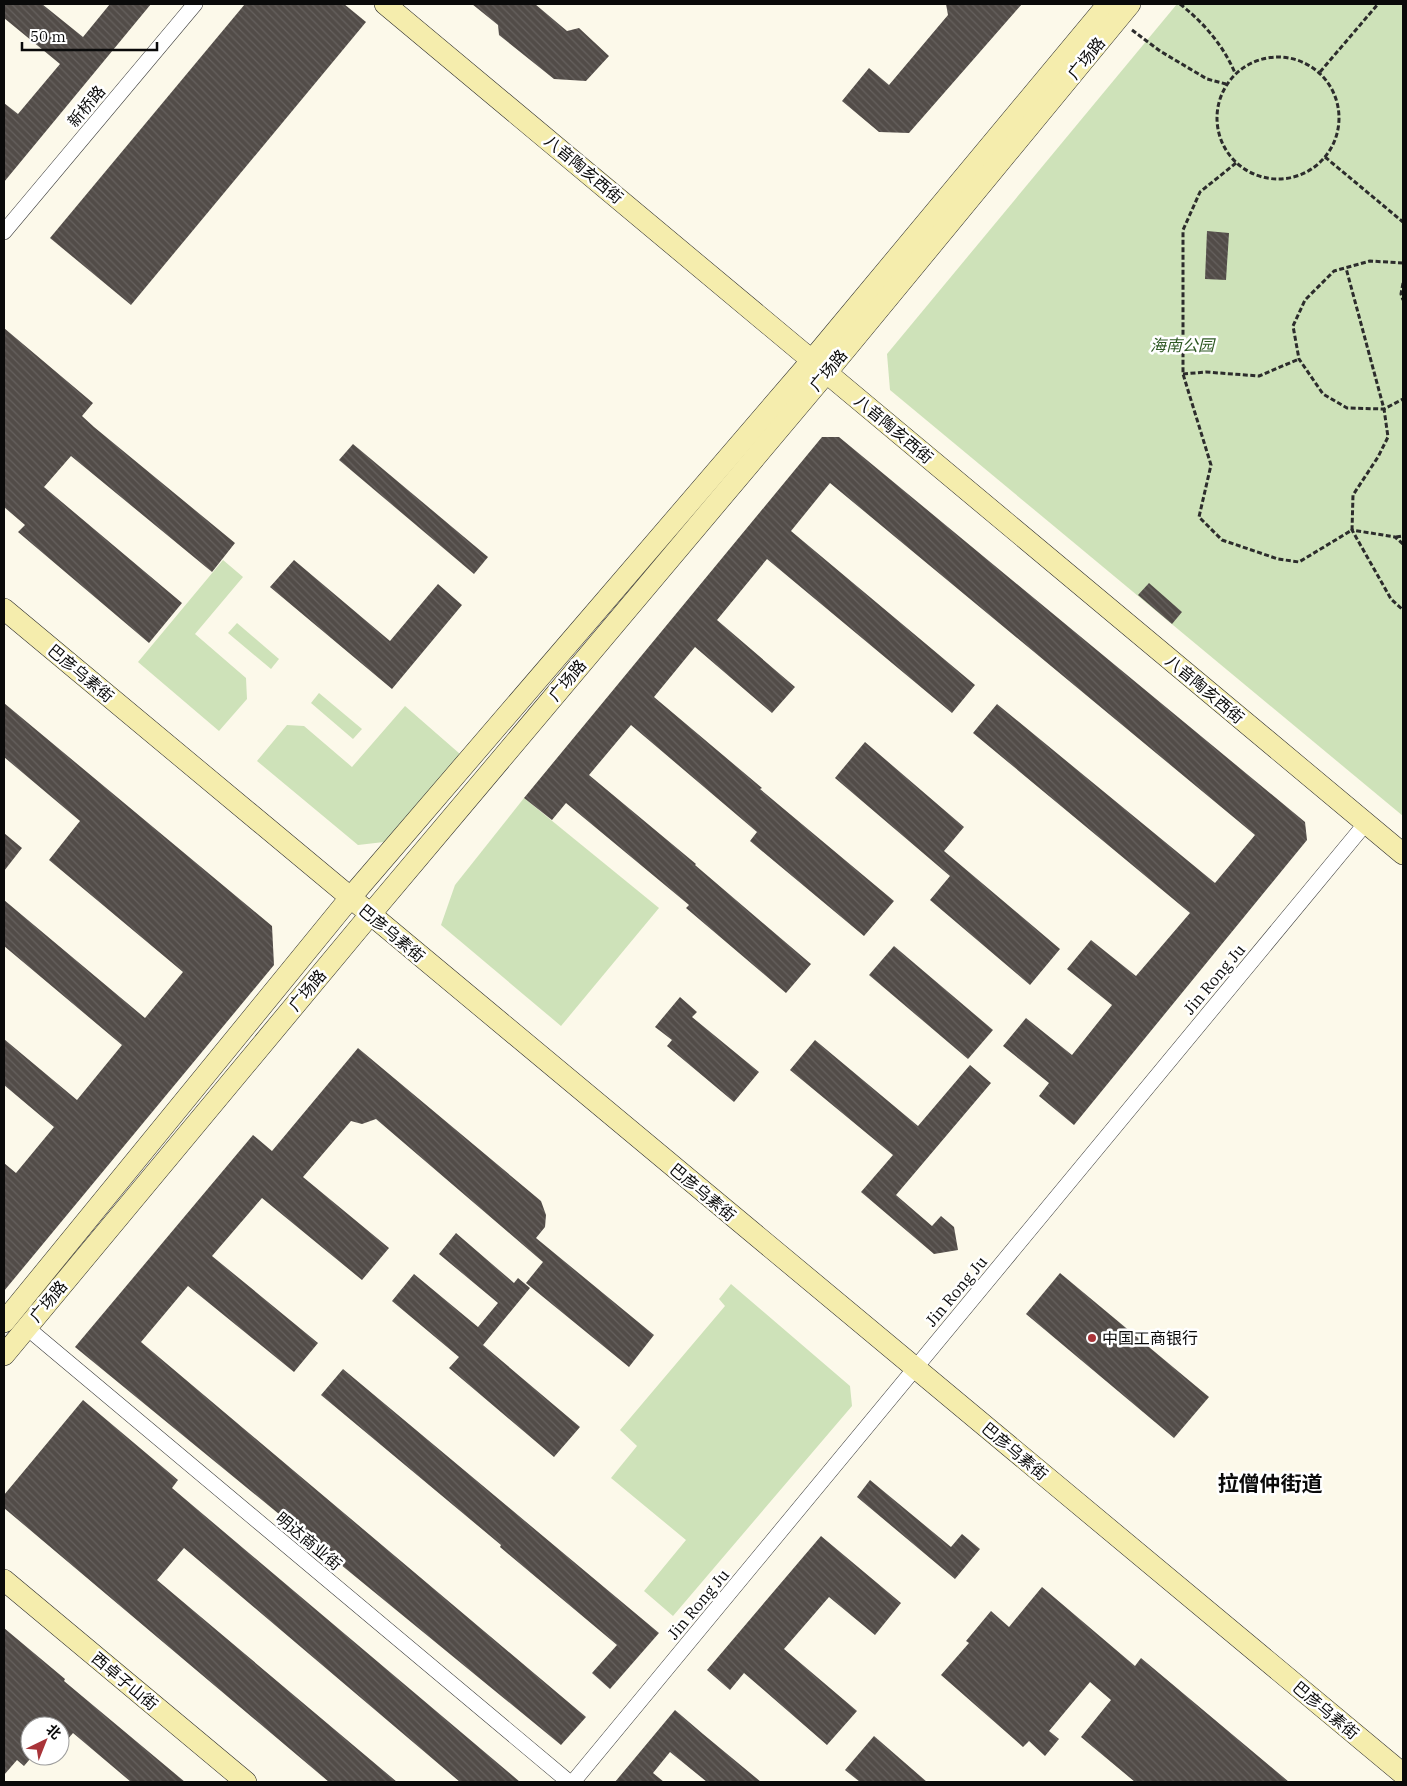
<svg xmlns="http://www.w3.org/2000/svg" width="1407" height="1786" font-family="'IBM Plex Serif','Noto Sans SC',serif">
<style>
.park{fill:#cee2b9}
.building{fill:url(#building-back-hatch)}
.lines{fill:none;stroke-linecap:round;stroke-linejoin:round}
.street-casing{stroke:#3d3d3d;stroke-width:16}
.secondary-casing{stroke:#2c2c2c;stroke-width:22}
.path{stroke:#2c2c2c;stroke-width:3;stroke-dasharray:5 2.5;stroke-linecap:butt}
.street{stroke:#fff;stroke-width:15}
.secondary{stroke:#f5edad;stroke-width:21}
.poi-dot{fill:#a93439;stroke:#fff;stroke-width:2}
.labels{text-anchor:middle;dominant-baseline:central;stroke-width:5;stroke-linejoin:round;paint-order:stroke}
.street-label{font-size:16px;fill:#0a0a0a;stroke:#fff}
.park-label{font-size:16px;font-style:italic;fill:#2f5924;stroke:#fff}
.poi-label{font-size:16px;fill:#0a0a0a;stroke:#fff;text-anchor:start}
.district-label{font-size:21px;font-weight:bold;fill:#0a0a0a;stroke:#fff}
</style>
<defs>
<pattern id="building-back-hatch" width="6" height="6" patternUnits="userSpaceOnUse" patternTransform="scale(1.25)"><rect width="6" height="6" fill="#524c48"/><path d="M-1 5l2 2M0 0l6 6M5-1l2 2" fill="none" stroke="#66615e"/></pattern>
</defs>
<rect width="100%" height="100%" fill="#fcf9ea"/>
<g class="park">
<polygon points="1177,4 1403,4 1403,816 890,390 887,354"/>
<polygon points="223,560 243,577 195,634 246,678 247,699 219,731 138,662"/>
<polygon points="237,623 279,659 271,669 228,633"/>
<polygon points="319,693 362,729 353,739 311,703"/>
<polygon points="405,706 460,754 384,842 358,845 257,761 287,725 304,726 352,767"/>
<polygon points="524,798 659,908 561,1026 441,925 455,885"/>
<polygon points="731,1284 850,1386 852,1406 673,1616 644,1591 686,1540 611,1478 637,1446 620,1430 725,1306 719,1299"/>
</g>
<g class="building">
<polygon points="4,4 42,4 83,37 110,4 151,4 4,182 4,103 18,114 60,64 4,18"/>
<polygon points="245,4 344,4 366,22 131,305 50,238"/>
<polygon points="472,4 535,4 567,31 579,28 609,56 586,81 554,79 499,35 498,25"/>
<polygon points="946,4 1022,4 909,133 879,132 842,101 869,68 889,85 948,15"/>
<polygon points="1207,231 1229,233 1226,280 1205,279"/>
<polygon points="4,328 93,403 82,416 94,427 235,543 212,572 71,456 44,487 182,603 149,643 18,532 25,525 4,507"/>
<polygon points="822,437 839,437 1305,822 1307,840 1074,1125 1039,1096 1049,1083 1003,1046 1026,1018 1072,1055 1112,1005 1067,969 1091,940 1136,976 1190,913 973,733 997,704 1215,883 1255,835 830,483 791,531 975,685 952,713 767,559 717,620 795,687 772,713 695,647 654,697 762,788 760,789 894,901 864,936 750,841 757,832 631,725 589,775 696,864 695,865 811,964 786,993 686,908 689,905 566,803 552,820 524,798"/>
<polygon points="353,444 488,557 474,574 339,460"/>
<polygon points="294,560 390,641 438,584 462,605 392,689 270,587"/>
<polygon points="1149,583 1182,612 1172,624 1138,595"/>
<polygon points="4,703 272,926 274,965 4,1291 4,1163 16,1173 54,1127 4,1085 4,1039 77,1100 122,1045 4,946 4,900 145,1018 183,972 49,860 80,821 4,757"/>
<polygon points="865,742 964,827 944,851 1060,949 1030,985 930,900 950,876 835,778"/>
<polygon points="4,833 22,848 4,871"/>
<polygon points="894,946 993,1030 968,1059 869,975"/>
<polygon points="680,997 697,1012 692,1017 759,1072 734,1102 667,1046 672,1040 655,1027"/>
<polygon points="815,1040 918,1126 970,1065 991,1083 896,1195 932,1226 941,1216 954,1227 958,1250 934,1254 861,1192 893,1155 790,1070"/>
<polygon points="358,1048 541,1201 546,1215 545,1227 536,1238 654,1335 629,1367 526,1283 543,1262 376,1119 362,1124 351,1121 303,1177 389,1248 362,1280 262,1198 212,1256 318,1343 294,1372 188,1286 141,1342 586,1717 561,1745 75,1347 253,1135 272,1151"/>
<polygon points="456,1233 514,1283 518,1278 530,1288 483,1345 580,1427 554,1457 449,1368 459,1357 392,1301 414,1274 478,1327 498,1303 439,1254"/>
<polygon points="1060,1273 1209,1397 1174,1438 1026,1314"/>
<polygon points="343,1369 659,1633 610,1689 592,1673 617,1645 500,1547 501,1545 321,1395"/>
<polygon points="83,1400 178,1480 172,1488 520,1782 460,1782 184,1548 157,1580 397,1782 329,1782 4,1508 4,1495"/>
<polygon points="870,1480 951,1547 962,1534 980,1549 955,1579 857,1497"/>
<polygon points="821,1536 901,1603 875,1635 829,1597 784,1649 857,1711 827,1745 744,1673 730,1690 707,1670"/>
<polygon points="1042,1587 1135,1666 1141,1658 1289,1782 1135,1782 1081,1737 1111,1700 1090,1682 1049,1731 1059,1739 1045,1756 1029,1741 1023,1747 941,1675 969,1643 966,1641 991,1611 1009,1627"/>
<polygon points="4,1628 65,1679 64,1681 185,1782 131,1782 73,1733 60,1748 60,1726 30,1726 30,1759 24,1766 17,1760 4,1775"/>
<polygon points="675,1710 703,1734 761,1782 707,1782 670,1752 653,1773 664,1782 615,1782"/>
<polygon points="874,1736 927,1782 860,1782 845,1770"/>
</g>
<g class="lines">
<defs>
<g id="street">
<polyline points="4,232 195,4"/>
<polyline points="26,1327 569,1782"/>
<polyline points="573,1782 1366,823"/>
</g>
<g id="secondary">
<polyline points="385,4 1403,854"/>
<polyline points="4,609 1403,1774"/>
<polyline points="4,1322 350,898 812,360 1108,4"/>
<polyline points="4,1355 364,922 827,372 1130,4"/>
<polyline points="4,1580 246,1782"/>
</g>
</defs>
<use href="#street" class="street-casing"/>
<use href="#secondary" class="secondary-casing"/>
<g class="path">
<path d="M1180,4C1204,23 1223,45 1235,73"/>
<polyline points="1132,30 1160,51 1207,79 1226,84"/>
<circle cx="1278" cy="118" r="61"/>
<polyline points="1320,72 1378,4"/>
<polyline points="1325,157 1403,222"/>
<polyline points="1236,163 1200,192 1183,230 1183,374 1211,465 1199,517 1222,540 1278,559 1299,562 1352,530 1353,495 1378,457 1388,437 1384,409 1346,268"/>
<polyline points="1403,263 1370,261 1334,271 1305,300 1293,326 1299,359 1323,394 1347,408 1384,409 1403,399"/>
<polyline points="1403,283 1401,294 1403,300"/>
<polyline points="1183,374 1206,372 1259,376 1299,359"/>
<polyline points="1396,537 1403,536"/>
<polyline points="1403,544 1395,537 1352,530 1391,599 1403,610"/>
</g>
<use href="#street" class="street"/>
<use href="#secondary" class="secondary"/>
</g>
<circle class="poi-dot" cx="1092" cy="1338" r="5"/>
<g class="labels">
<g class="street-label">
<text transform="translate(1086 58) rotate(-51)">广场路</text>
<text transform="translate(86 106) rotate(-50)">新桥路</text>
<text transform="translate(584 169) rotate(40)">八音陶亥西街</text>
<text transform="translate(828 370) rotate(-50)">广场路</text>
<text transform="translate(894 429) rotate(40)">八音陶亥西街</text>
<text transform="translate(81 673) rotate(40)">巴彦乌素街</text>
<text transform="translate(567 680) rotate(-50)">广场路</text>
<text transform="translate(1205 689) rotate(40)">八音陶亥西街</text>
<text transform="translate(392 933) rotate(40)">巴彦乌素街</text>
<text transform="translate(1214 979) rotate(-50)">Jin Rong Ju</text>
<text transform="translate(307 990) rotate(-50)">广场路</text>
<text transform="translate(703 1192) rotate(40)">巴彦乌素街</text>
<text transform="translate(956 1291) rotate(-50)">Jin Rong Ju</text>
<text transform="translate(48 1301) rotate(-50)">广场路</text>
<text transform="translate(1015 1451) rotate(40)">巴彦乌素街</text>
<text transform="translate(309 1541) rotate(40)">明达商业街</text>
<text transform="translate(698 1604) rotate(-50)">Jin Rong Ju</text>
<text transform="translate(125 1681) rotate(40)">西卓子山街</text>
<text transform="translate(1326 1710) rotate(40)">巴彦乌素街</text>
</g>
<g class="park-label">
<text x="1182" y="345">海南公园</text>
</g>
<g class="poi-label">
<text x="1102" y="1338">中国工商银行</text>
</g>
<g class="district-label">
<text x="1270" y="1483">拉僧仲街道</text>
</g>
</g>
<rect width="1407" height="1786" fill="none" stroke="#0a0a0a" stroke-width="10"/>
<g transform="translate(45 1741) rotate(43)"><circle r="24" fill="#ffffff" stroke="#9d9d9d"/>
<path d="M0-4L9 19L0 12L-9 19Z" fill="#a93439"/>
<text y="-8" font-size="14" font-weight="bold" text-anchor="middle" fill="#0a0a0a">北</text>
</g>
<path d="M22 42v8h135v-8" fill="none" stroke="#0a0a0a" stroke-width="2.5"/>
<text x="30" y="42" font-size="15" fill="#0a0a0a" stroke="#ffffff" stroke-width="4" paint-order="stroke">50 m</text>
</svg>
